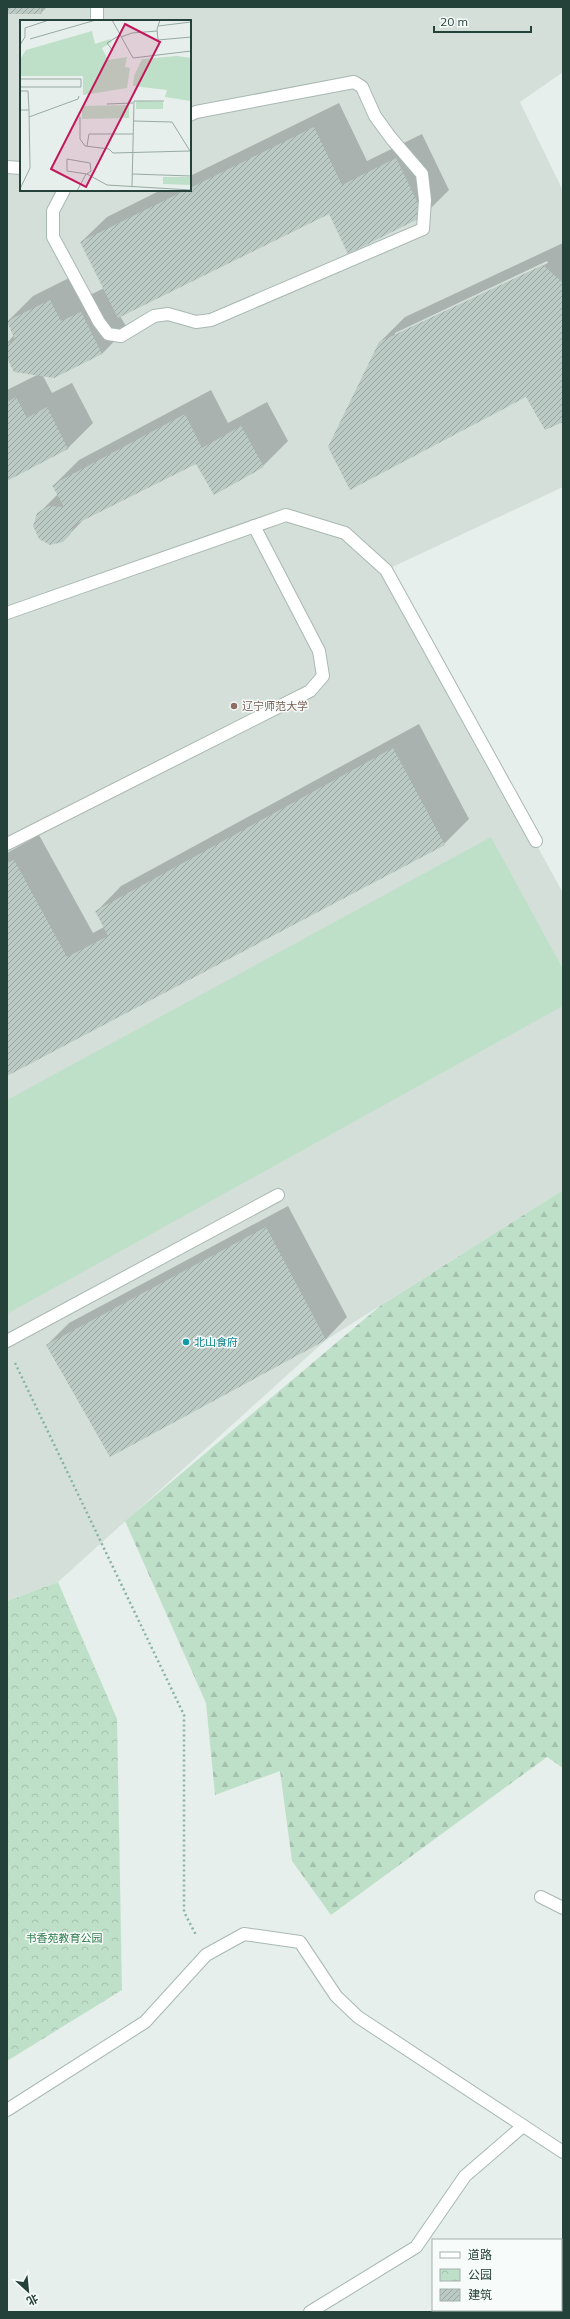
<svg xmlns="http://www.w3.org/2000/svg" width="570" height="2319" font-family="Mulish,'Noto Sans SC',sans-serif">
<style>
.built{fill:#d4dfda;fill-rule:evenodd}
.grass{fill:#bfe0c8}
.forest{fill:url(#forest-firs)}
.park{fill:url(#park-crowns)}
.shadow{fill:#0003;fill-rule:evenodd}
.building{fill:url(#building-hatch)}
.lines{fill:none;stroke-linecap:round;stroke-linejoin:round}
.lane-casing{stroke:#a8b8b2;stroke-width:14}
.street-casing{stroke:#a8b8b2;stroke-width:14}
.path{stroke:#86b3a5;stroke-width:2.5;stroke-dasharray:2 3;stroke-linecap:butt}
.lane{stroke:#fff;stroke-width:12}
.street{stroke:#fff;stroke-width:12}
.education-dot{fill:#8d6e63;stroke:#f7fbf9;stroke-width:1.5}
.culture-dot{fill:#0f9aa8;stroke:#f7fbf9;stroke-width:1.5}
.labels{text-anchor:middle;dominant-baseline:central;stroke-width:3;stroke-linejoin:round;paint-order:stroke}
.education-label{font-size:11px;fill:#785e54;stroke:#f7fbf9;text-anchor:start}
.culture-label{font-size:11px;fill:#0d838f;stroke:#f7fbf9;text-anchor:start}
.park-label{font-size:11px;fill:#2d7a4b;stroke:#f7fbf9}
.inset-road{fill:none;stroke:#98aaa4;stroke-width:1}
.view{fill:#c2185b;fill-opacity:0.15;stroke:#c2185b;stroke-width:2}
.inset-edge{fill:none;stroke:#24423a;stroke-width:2}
</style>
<defs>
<pattern id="forest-firs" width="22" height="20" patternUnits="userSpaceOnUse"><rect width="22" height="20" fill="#bfe0c8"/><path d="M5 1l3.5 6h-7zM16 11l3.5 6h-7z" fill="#a4c1ad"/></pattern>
<pattern id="park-crowns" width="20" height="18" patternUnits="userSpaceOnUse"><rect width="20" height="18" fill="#bfe0c8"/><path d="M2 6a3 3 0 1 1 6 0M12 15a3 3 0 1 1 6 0" fill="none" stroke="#a4c1ad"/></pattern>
<pattern id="building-hatch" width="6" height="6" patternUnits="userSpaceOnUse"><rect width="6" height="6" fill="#bbcac4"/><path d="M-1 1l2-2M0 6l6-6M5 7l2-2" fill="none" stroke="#98a6a0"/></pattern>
</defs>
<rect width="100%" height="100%" fill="#e6efeb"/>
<path class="built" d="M7,7H563V72L520,102L563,191V487L386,570L563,893V1190L326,1340L58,1582L7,1601ZM21,21H190V190H21Z"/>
<polygon class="grass" points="491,837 563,969 563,1006 7,1314 7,1100"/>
<polygon class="forest" points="563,1190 563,1768 547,1757 331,1915 292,1861 280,1771 215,1795 206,1703 125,1521 380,1306"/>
<polygon class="park" points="58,1582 117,1719 122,1990 7,2061 7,1601"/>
<g class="shadow">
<polygon points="7,7 47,7 41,13 7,13"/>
<polygon points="339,103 367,161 422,134 449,190 424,215 330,213 120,316 127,328 102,354 43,376 52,393 72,383 93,423 68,448 7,479 7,390 37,375 7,356 7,343 14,335 8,321 33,296 75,275 86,297 104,288 81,242 107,217 161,190 190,190 190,176"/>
<path d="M563,243V421L527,395L380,342L405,317ZM547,261L548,263L395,335V333Z"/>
<polygon points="211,390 228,423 267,402 288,441 263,466 196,463 85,518 63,541 38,514 58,494 53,486 79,460"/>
<polygon points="419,724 469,819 444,844 7,1075 7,853 39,835 93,933 104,927 96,912 121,886"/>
<polygon points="288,1206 347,1317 326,1339 110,1456 47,1345 69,1323"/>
</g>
<g class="building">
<rect x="7" y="7" width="34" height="7"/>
<polygon points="314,127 342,185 396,158 424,216 348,254 329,214 118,318 80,242 186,190 190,190 190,188"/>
<polygon points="543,265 563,283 563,422 545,430 526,397 350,490 328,447 379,342"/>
<polygon points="50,300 61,321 81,312 102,354 54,378 14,372 7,358 7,344 15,340 7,321"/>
<polygon points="16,397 27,418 47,407 68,449 7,481 7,402"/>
<polygon points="185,414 202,448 241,426 264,467 214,495 196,464 74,525 70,535 63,542 50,545 39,539 33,526 37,513 49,506 64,507 52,485"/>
<polygon points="393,748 445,845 7,1076 7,863 14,860 67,957 108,936 95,911"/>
<polygon points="266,1227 326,1340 110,1457 46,1345"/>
</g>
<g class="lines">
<defs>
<g id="lane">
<polyline points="541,1897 563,1908"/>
<polyline points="310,2312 416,2247 465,2176 523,2126"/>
</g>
<g id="street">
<polyline points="97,21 97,7"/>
<polyline points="7,167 21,168"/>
<polyline points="64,190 53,211 53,237 99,322 108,334 121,336 154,316 168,314 196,322 211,320 423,229 425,200 422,174 391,138 375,116 362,87 354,82 196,112 190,115"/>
<polyline points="7,613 286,515 345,533 386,570 536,841"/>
<polyline points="7,844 310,691 323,676 319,651 254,526"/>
<polyline points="7,1341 278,1195"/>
<polyline points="7,2110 145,2022 206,1955 244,1934 300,1942 336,1996 358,2017 563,2152"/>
</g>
</defs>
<use href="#lane" class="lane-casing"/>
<use href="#street" class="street-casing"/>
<polyline class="path" points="15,1363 184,1715 184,1912 196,1935"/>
<use href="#lane" class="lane"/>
<use href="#street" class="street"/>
</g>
<circle class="education-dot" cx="234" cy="706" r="4"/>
<circle class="culture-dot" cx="186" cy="1342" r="4"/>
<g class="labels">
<g class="education-label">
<text x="242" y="706">辽宁师范大学</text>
</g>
<g class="culture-label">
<text x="194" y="1342">北山食府</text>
</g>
<g class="park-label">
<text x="64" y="1938">书香苑教育公园</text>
</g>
</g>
<g transform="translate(20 20)">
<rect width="171" height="171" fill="#e6efeb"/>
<path d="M119,81L143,82V89H116V82ZM109,85V98L62,99V86ZM143,157H171V165L143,164Z" fill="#bfe0c8"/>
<path d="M72,11L75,24L90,19L92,22L82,28L88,40L107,37L105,47L110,48L107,68L63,75V56H0L1,38L6,30Z" fill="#bfe0c8"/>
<path d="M157,36L171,38V81L145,77L147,70L113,66L114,56L122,39Z" fill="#bfe0c8"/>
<path class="inset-road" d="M92,0L113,38L171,31M140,0L137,9L138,20L171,17M138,6L171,2M101,17L112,13L137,11M10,19L76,0M0,25L5,17V8L29,0M93,31L87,23L100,15M0,59H61V67H0M0,71H8L9,90M87,84L113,83M0,90H9L10,148L0,169M9,97L58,79L59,76M60,97V119L65,126L89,129L93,133L170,131L152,102L113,101M67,126L69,114H113M67,154L71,151L70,143L47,139V151L67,154L87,165L171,170M112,154L171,156M112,167L114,81H144M57,171L66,154"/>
<path class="view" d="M105,4L140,22L66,167L31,149Z"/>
<rect width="171" height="171" class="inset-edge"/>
</g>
<rect width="570" height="2319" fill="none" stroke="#24423a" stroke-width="16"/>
<rect x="432" y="2239" width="130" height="72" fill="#f7fbf9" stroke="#a3b1ad"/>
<rect x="440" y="2252" width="20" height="6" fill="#ffffff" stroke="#a3b1ad"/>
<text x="468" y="2259" font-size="12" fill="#24423a">道路</text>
<rect x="440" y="2269" width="20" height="12" fill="url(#park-crowns)" stroke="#a3b1ad"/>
<text x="468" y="2279" font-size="12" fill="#24423a">公园</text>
<rect x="440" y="2289" width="20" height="12" fill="url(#building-hatch)" stroke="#a3b1ad"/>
<text x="468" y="2299" font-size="12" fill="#24423a">建筑</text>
<g transform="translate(28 2291) rotate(153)" stroke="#f7fbf9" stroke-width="3" paint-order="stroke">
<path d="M0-3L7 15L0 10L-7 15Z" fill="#24423a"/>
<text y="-6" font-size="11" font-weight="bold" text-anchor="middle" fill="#24423a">北</text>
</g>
<path d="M434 26v6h97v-6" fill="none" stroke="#24423a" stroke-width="2"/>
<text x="440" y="26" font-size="12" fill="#24423a" stroke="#f7fbf9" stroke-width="3" paint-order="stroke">20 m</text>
</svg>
